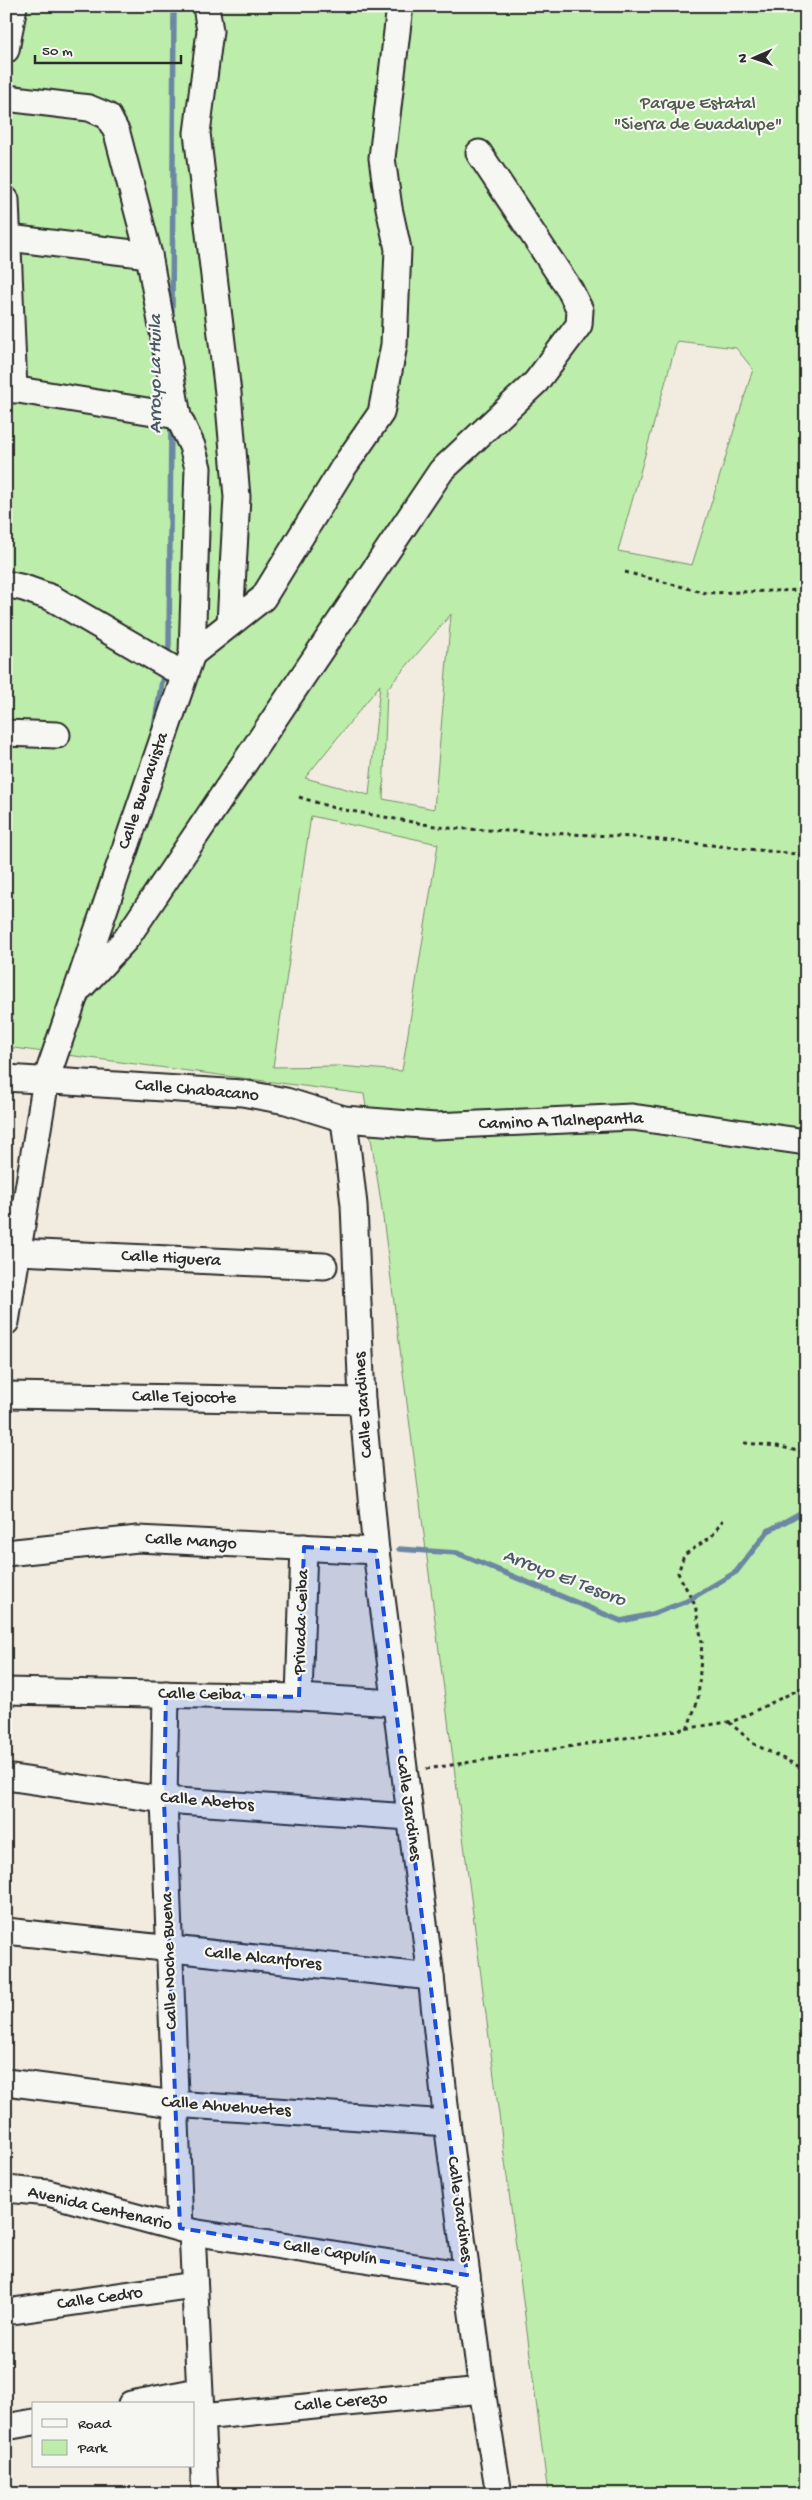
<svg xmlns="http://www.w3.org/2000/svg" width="812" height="2500" font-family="'Gochi Hand',sans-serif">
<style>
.green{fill:#bdedab;stroke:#748c6b;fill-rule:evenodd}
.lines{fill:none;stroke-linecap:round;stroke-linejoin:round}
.stream{stroke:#6c87a2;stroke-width:5.5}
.minor-casing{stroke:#2b2b2b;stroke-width:29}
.path{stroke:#2b2b2b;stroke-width:3;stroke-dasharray:4 4;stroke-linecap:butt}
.minor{stroke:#f6f6f2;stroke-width:25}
.marked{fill:#1d4ed8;fill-opacity:0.2;stroke:#1d4ed8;stroke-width:4;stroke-dasharray:10 6;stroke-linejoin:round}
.labels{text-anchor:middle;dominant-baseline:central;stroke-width:4.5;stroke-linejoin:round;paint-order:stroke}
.park-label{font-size:18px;fill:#505c4b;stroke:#f6f6f2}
.street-label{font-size:18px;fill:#2b2b2b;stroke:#f6f6f2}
.water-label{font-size:19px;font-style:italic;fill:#4b5966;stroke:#f6f6f2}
</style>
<rect width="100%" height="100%" fill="#f1ecdf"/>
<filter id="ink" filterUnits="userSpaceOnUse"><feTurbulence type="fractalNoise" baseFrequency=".02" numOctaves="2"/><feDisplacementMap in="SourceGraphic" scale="10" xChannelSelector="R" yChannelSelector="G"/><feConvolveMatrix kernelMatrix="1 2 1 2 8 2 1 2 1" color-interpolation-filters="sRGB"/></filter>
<g filter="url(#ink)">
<path class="green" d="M6,6H806V2494H548L381,1202L364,1094L6,1047ZM677,341L736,348L753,369L692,565L618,551ZM451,614L434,809L383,799L387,689ZM380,685L369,795L305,778ZM311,816L438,844L402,1071L339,1066L273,1067Z"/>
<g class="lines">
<g class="stream">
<polyline points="172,317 174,6"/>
<polyline points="167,659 169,646 171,423"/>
<polyline points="153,733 164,670"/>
<polyline points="399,1549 457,1553 621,1621 653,1614 687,1601 736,1572 768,1531 806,1510"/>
</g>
<defs>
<g id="minor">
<polyline points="206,6 210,31 197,133 228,393 237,497 230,623"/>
<polyline points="6,50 14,6"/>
<polyline points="6,98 89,108 108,116 117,133 149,255 178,416 192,446 198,468 192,654 46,1080 6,1322"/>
<polyline points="6,200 14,390"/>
<polyline points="9,238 149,255"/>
<polyline points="6,388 178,416"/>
<polyline points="6,584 24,588 52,598 184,675"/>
<polyline points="192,654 263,598 343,468 381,413 394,345 398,249 389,208 382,158 400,6"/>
<polyline points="6,733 57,735"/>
<polyline points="82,986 126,939 441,471 536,382 579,325 580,310 570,290 479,153"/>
<polyline points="6,1078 242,1093 286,1101 344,1119 435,1126 632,1117 806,1142"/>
<polyline points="344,1119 354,1205 362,1401 376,1551 431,1977 447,2123 482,2390 499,2494"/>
<polyline points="18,1252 324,1266"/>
<polyline points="6,1395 362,1401"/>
<polyline points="6,1553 138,1539 376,1551"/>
<polyline points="6,1691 299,1697 394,1703"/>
<polyline points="166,1694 164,1800 180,2228"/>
<polyline points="299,1697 304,1547"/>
<polyline points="6,1777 164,1800 409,1817"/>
<polyline points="6,1931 431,1977"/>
<polyline points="6,2082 174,2104 447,2123"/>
<polyline points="6,2189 48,2193 192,2232 467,2275"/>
<polyline points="192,2232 205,2494"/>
<polyline points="6,2312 194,2285"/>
<polyline points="131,2404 198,2391"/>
<polyline points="201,2417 482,2390"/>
<polyline points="6,2427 34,2422"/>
</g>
</defs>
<use href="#minor" class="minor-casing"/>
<g class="path">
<polyline points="625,572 706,593 806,590"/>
<polyline points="299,797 334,808 446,828 633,837 806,855"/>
<polyline points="744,1443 777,1446 806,1453"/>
<polyline points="729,1722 754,1744 806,1770"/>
<polyline points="687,1729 698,1700 702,1642 695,1605 678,1573 684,1555 712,1536 723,1520"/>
<polyline points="426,1769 734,1721 806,1686"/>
</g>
<use href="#minor" class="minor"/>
</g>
</g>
<path class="marked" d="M304,1547L376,1551L467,2275L180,2228L164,1800L166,1694L299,1697Z"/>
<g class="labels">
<g class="park-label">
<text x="698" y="104">Parque Estatal<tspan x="698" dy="21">"Sierra de Guadalupe"</tspan></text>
</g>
<g class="street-label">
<text transform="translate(144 791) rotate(-71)">Calle Buenavista</text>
<text transform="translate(197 1091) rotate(5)">Calle Chabacano</text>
<text transform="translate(561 1122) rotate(-2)">Camino A Tlalnepantla</text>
<text transform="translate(171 1259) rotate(3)">Calle Higuera</text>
<text transform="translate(184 1398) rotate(1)">Calle Tejocote</text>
<text transform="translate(364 1405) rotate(-94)">Calle Jardines</text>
<text transform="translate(191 1542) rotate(3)">Calle Mango</text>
<text transform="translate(302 1622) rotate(-88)">Privada Ceiba</text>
<text transform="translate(200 1695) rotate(1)">Calle Ceiba</text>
<text transform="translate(207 1802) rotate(5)">Calle Abetos</text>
<text transform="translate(408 1808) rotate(82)">Calle Jardines</text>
<text transform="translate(263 1959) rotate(6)">Calle Alcanfores</text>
<text transform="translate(170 1961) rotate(-92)">Calle Noche Buena</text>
<text transform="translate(226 2107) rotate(4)">Calle Ahuehuetes</text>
<text transform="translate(100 2209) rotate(13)">Avenida Centenario</text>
<text transform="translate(459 2209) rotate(82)">Calle Jardines</text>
<text transform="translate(330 2253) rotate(9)">Calle Capulín</text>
<text transform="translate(100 2299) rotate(-8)">Calle Cedro</text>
<text transform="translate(341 2403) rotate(-5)">Calle Cerezo</text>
</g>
<g class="water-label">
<text transform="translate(156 374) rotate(-90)">Arroyo La Huila</text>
<text transform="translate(564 1579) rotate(21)">Arroyo El Tesoro</text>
</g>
</g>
<rect width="812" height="2500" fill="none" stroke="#f6f6f2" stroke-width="25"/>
<rect x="12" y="12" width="787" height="2475" fill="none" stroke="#2b2b2b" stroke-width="2" filter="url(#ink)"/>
<rect x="32" y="2402" width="162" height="65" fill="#f6f6f2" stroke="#a5a5a2"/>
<rect x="42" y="2419" width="25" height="8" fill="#f6f6f2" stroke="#a5a5a2"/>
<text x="78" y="2428" font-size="15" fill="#2b2b2b">Road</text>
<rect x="42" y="2440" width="25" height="15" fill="#bdedab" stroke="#a5a5a2"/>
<text x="78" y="2452" font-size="15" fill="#2b2b2b">Park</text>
<g transform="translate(754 58) rotate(268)" stroke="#f6f6f2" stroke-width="4" paint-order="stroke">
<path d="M0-4L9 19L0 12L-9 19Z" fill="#2b2b2b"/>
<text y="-8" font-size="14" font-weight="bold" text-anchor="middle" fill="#2b2b2b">N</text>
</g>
<path d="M35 55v8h146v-8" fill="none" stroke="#2b2b2b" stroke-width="2.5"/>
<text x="42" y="55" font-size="15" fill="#2b2b2b" stroke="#f6f6f2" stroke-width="4" paint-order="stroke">50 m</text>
</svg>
